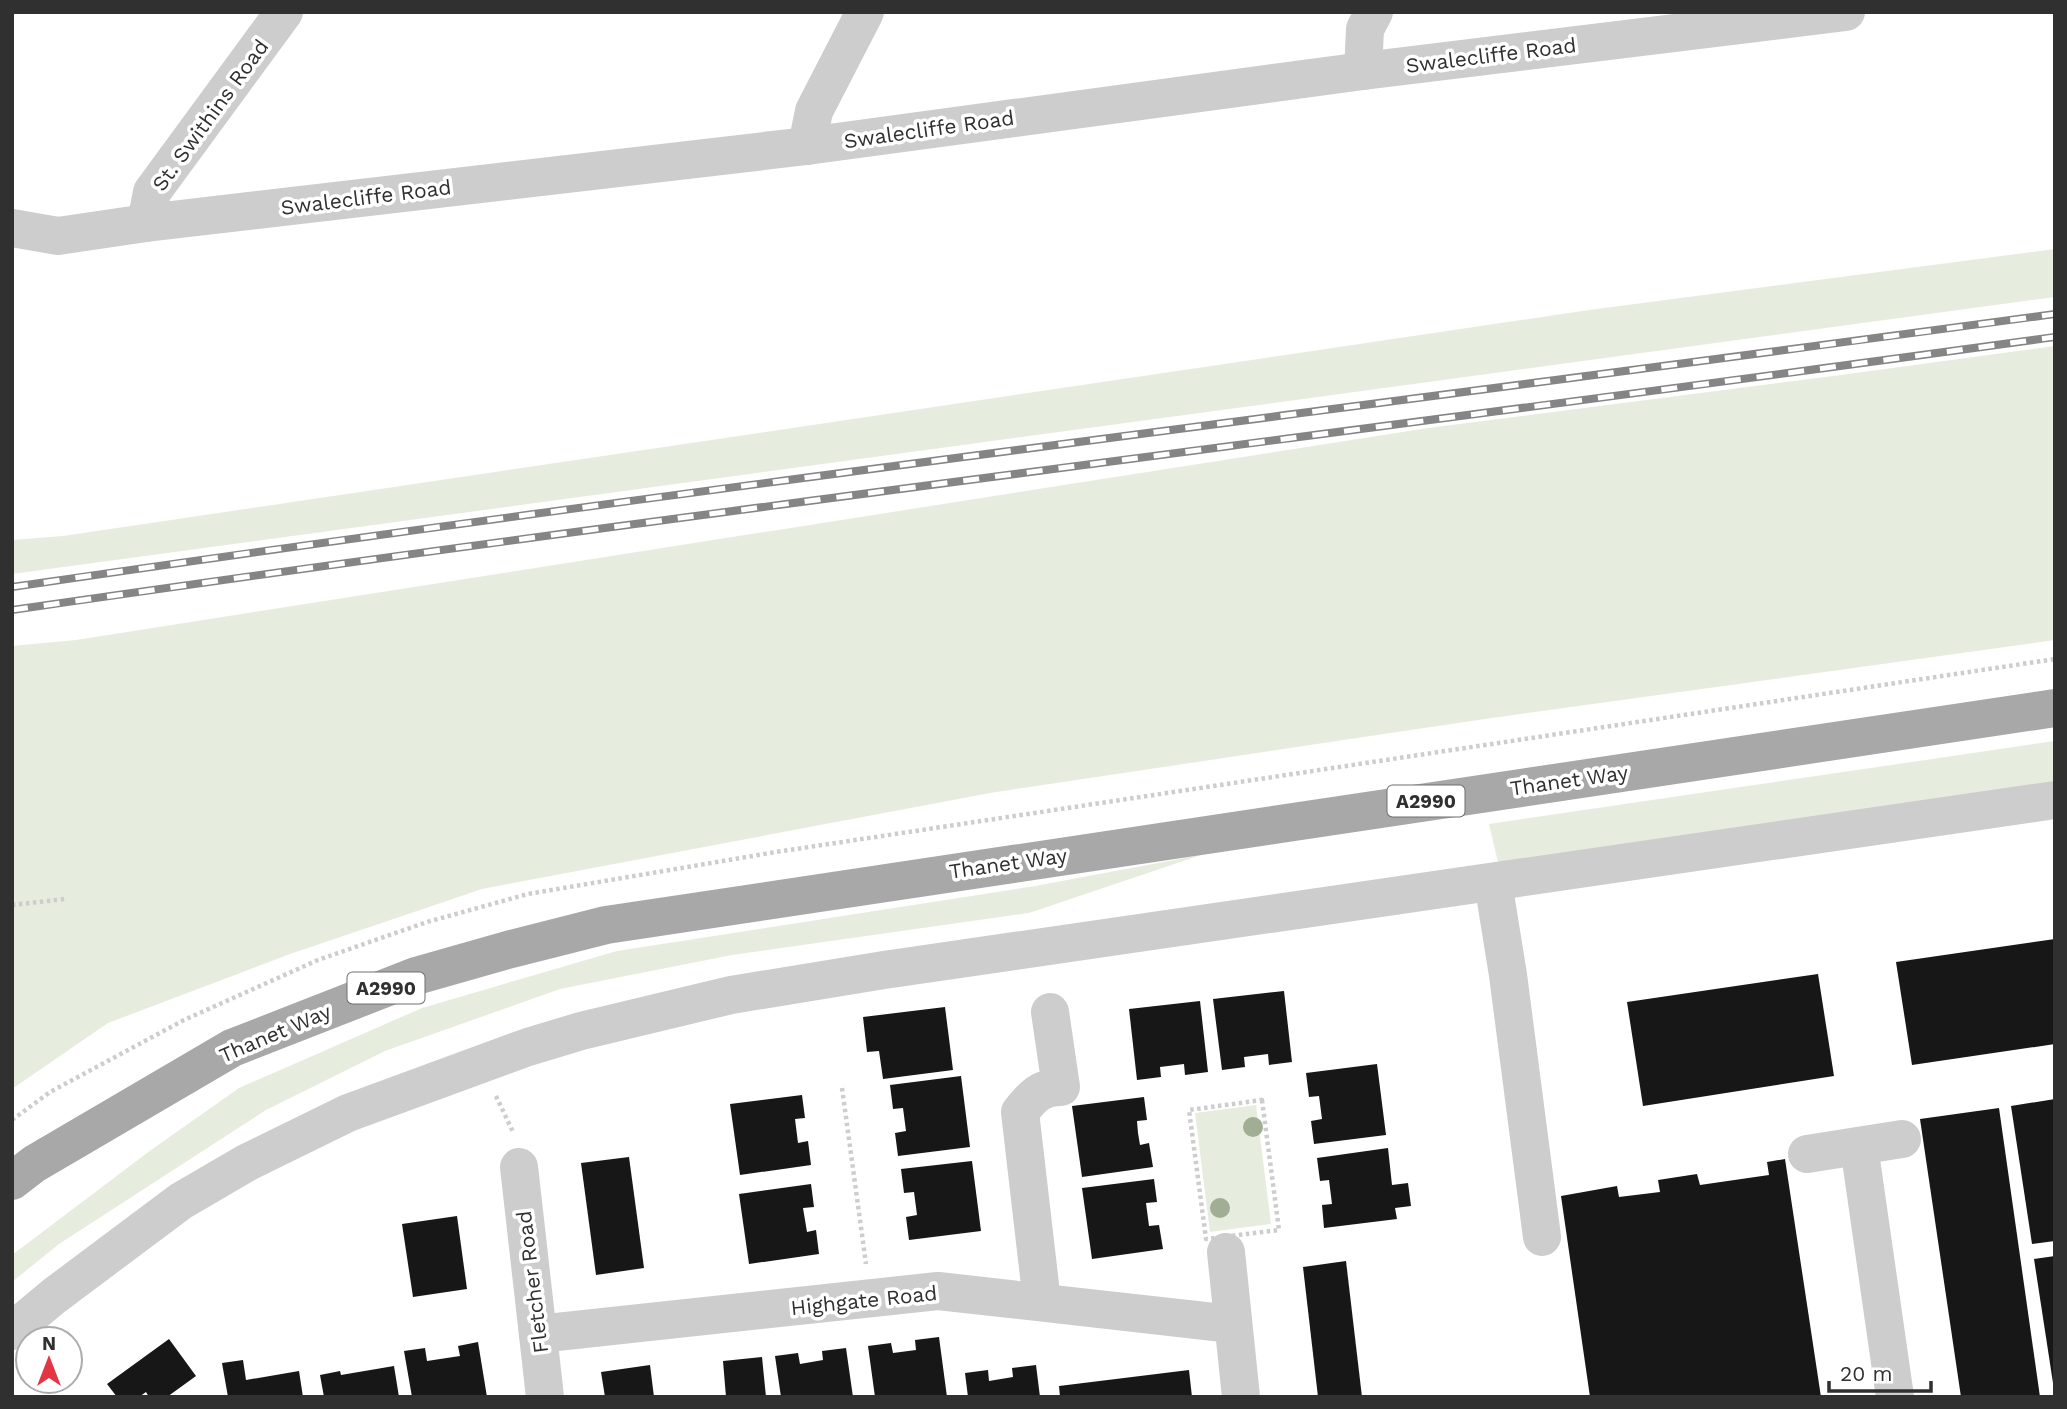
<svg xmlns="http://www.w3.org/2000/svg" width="2067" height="1409" font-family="'Work Sans',sans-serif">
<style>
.green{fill:#e6edde}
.building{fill:#171717}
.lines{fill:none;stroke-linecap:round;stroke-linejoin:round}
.path{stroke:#cdcdcd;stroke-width:4.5;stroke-dasharray:3.5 3.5;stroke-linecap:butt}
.minor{stroke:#cdcdcd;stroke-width:38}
.major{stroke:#a8a8a8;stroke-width:38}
.rail-casing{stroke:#858585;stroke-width:8}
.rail{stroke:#fff;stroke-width:5;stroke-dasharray:16;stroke-linecap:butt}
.tree{fill:#a1ae94}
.labels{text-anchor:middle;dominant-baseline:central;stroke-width:7;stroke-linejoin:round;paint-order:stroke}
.shield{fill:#fff;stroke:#6e6e6e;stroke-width:2}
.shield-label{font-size:19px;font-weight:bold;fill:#303030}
.street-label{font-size:21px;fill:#303030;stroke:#fff}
</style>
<rect width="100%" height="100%" fill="#fff"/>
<g class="green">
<polygon points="2055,249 2055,297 12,574 12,540 63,536 1589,310"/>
<polygon points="2055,346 2055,640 1478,720 990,793 482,889 290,954 108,1023 12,1089 12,646 76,640 1428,428 1841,375"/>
<polygon points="2055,741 2055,792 1501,875 1489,824"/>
<polygon points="1201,855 1029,913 732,955 560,989 385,1051 266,1110 59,1244 12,1282 12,1255 151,1150 239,1088 422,1008 617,951 1035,886"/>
<polygon points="1256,1105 1271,1224 1210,1232 1195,1113"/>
</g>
<g class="building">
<polygon points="2055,939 2055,1044 1912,1065 1896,962"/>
<polygon points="1818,974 1834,1076 1643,1106 1627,1002"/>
<polygon points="1284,991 1292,1062 1269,1065 1268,1054 1244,1057 1245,1067 1222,1070 1213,999"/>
<polygon points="1200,1001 1208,1072 1185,1075 1184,1064 1160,1067 1161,1077 1137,1080 1129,1009"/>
<polygon points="945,1007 953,1070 883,1079 879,1051 867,1052 863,1017"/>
<polygon points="1377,1064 1386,1135 1314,1144 1311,1121 1322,1119 1319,1096 1309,1097 1306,1073"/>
<polygon points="961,1076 970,1147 898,1156 895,1133 906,1131 903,1108 893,1109 890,1085"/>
<polygon points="802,1095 805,1118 795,1119 798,1143 808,1141 811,1165 740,1175 730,1104"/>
<polygon points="1144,1097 1147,1120 1137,1121 1138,1133 1140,1145 1149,1143 1153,1167 1082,1177 1072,1106"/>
<polygon points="2055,1099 2055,1241 2032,1244 2011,1106"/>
<polygon points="1999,1108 2040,1397 1961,1397 1920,1119"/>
<polygon points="1388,1148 1392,1185 1408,1183 1411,1206 1395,1208 1397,1219 1324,1228 1322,1205 1332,1204 1329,1180 1320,1181 1317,1158"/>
<polygon points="629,1157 644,1268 596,1275 581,1163"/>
<polygon points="1785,1159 1821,1397 1590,1397 1561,1196 1617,1186 1619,1197 1660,1192 1658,1180 1697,1174 1700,1185 1769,1175 1767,1162"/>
<polygon points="972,1161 981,1231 909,1240 906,1217 917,1215 914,1192 904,1193 901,1169"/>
<polygon points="1154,1179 1157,1202 1146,1203 1149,1226 1159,1225 1163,1249 1092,1259 1082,1188"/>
<polygon points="811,1184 814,1207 803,1208 807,1232 816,1230 819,1254 749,1264 739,1194"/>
<polygon points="457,1216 467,1289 413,1297 402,1224"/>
<polygon points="2055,1256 2055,1382 2053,1383 2034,1259"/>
<polygon points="1346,1261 1362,1397 1318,1397 1303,1267"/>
<polygon points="939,1337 947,1397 875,1397 868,1346 891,1343 893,1353 916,1350 915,1340"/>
<polygon points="169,1339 196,1376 167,1397 149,1397 146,1392 139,1397 117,1397 107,1384"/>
<polygon points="478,1342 487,1397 412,1397 404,1351 425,1348 427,1361 460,1356 458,1346"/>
<polygon points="846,1348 853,1397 781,1397 775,1356 798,1353 800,1364 823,1360 822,1351"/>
<polygon points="762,1357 766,1397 726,1397 723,1361"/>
<polygon points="243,1360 246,1380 299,1371 303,1397 228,1397 222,1363"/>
<polygon points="650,1365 654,1397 605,1397 601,1372"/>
<polygon points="1036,1365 1040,1397 968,1397 965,1373 988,1370 989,1381 1013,1377 1012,1368"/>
<polygon points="394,1366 399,1397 324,1397 320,1375 340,1371 341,1375"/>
<polygon points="1189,1370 1192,1397 1060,1397 1059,1386"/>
</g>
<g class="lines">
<g class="path">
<polyline points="12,905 65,899"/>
<polyline points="842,1088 866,1264"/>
<polyline points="496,1096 513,1132"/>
<polygon points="1262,1100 1279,1230 1206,1239 1189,1110"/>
<polyline points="12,1120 50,1092 184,1020 318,960 427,922 528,894 776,852 2055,659"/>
</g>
<g class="minor">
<polyline points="1363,71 1365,29 1374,12"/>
<polyline points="807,146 814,111 865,12"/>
<polyline points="146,223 152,192 284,12"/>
<polyline points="12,228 58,236 146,223 807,146 1363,71 1846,12"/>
<polyline points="1493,882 1508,975 1542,1237"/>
<polyline points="1859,1146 1895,1397"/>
<polyline points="1807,1154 1902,1139"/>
<polyline points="519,1167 545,1397"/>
<polyline points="1226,1252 1241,1397"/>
<path d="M1042,1302L1020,1112C1032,1097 1040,1087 1061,1087L1050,1012"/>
<polyline points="12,1331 54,1296 181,1201 248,1162 348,1113 528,1047 581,1031 731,995 884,970 2055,800"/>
<polyline points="538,1334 938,1291 1232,1324"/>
</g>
<polyline class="major" points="12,1181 34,1164 232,1048 416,976 511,949 606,925 2055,708"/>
<defs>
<g id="rail">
<path d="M12,587C692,488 1374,406 2055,314"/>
<path d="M12,610C692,512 1374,430 2055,337"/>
</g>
</defs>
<use href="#rail" class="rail-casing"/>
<use href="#rail" class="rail"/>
</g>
<g class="tree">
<circle cx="1253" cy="1127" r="10"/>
<circle cx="1220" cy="1208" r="10"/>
</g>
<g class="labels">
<g class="shield">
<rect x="1387.5" y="785.5" width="77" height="31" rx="5"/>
<rect x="347.5" y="972.5" width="77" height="31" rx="5"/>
</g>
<g class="shield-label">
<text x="1426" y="801">A2990</text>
<text x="386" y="988">A2990</text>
</g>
<g class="street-label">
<text transform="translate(1491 55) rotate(-7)">Swalecliffe Road</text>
<text transform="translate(210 115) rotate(-54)">St. Swithins Road</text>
<text transform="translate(929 129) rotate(-8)">Swalecliffe Road</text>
<text transform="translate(366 197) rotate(-7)">Swalecliffe Road</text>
<text transform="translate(1569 780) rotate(-8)">Thanet Way</text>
<text transform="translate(1008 863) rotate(-8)">Thanet Way</text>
<text transform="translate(275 1033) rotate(-23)">Thanet Way</text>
<text transform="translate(532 1282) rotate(-97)">Fletcher Road</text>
<text transform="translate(864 1300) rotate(-6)">Highgate Road</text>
</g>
</g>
<rect width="2067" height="1409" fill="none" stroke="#303030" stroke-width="28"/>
<g transform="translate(49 1360)"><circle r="33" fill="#ffffff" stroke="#acacac" stroke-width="2"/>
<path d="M0-5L12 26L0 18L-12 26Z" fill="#e43544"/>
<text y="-10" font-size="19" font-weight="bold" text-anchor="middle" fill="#303030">N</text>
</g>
<path d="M1829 1381v10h102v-10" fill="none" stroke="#303030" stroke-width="3.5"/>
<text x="1840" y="1381" font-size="21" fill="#303030" stroke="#ffffff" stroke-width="5" paint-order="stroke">20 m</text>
</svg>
